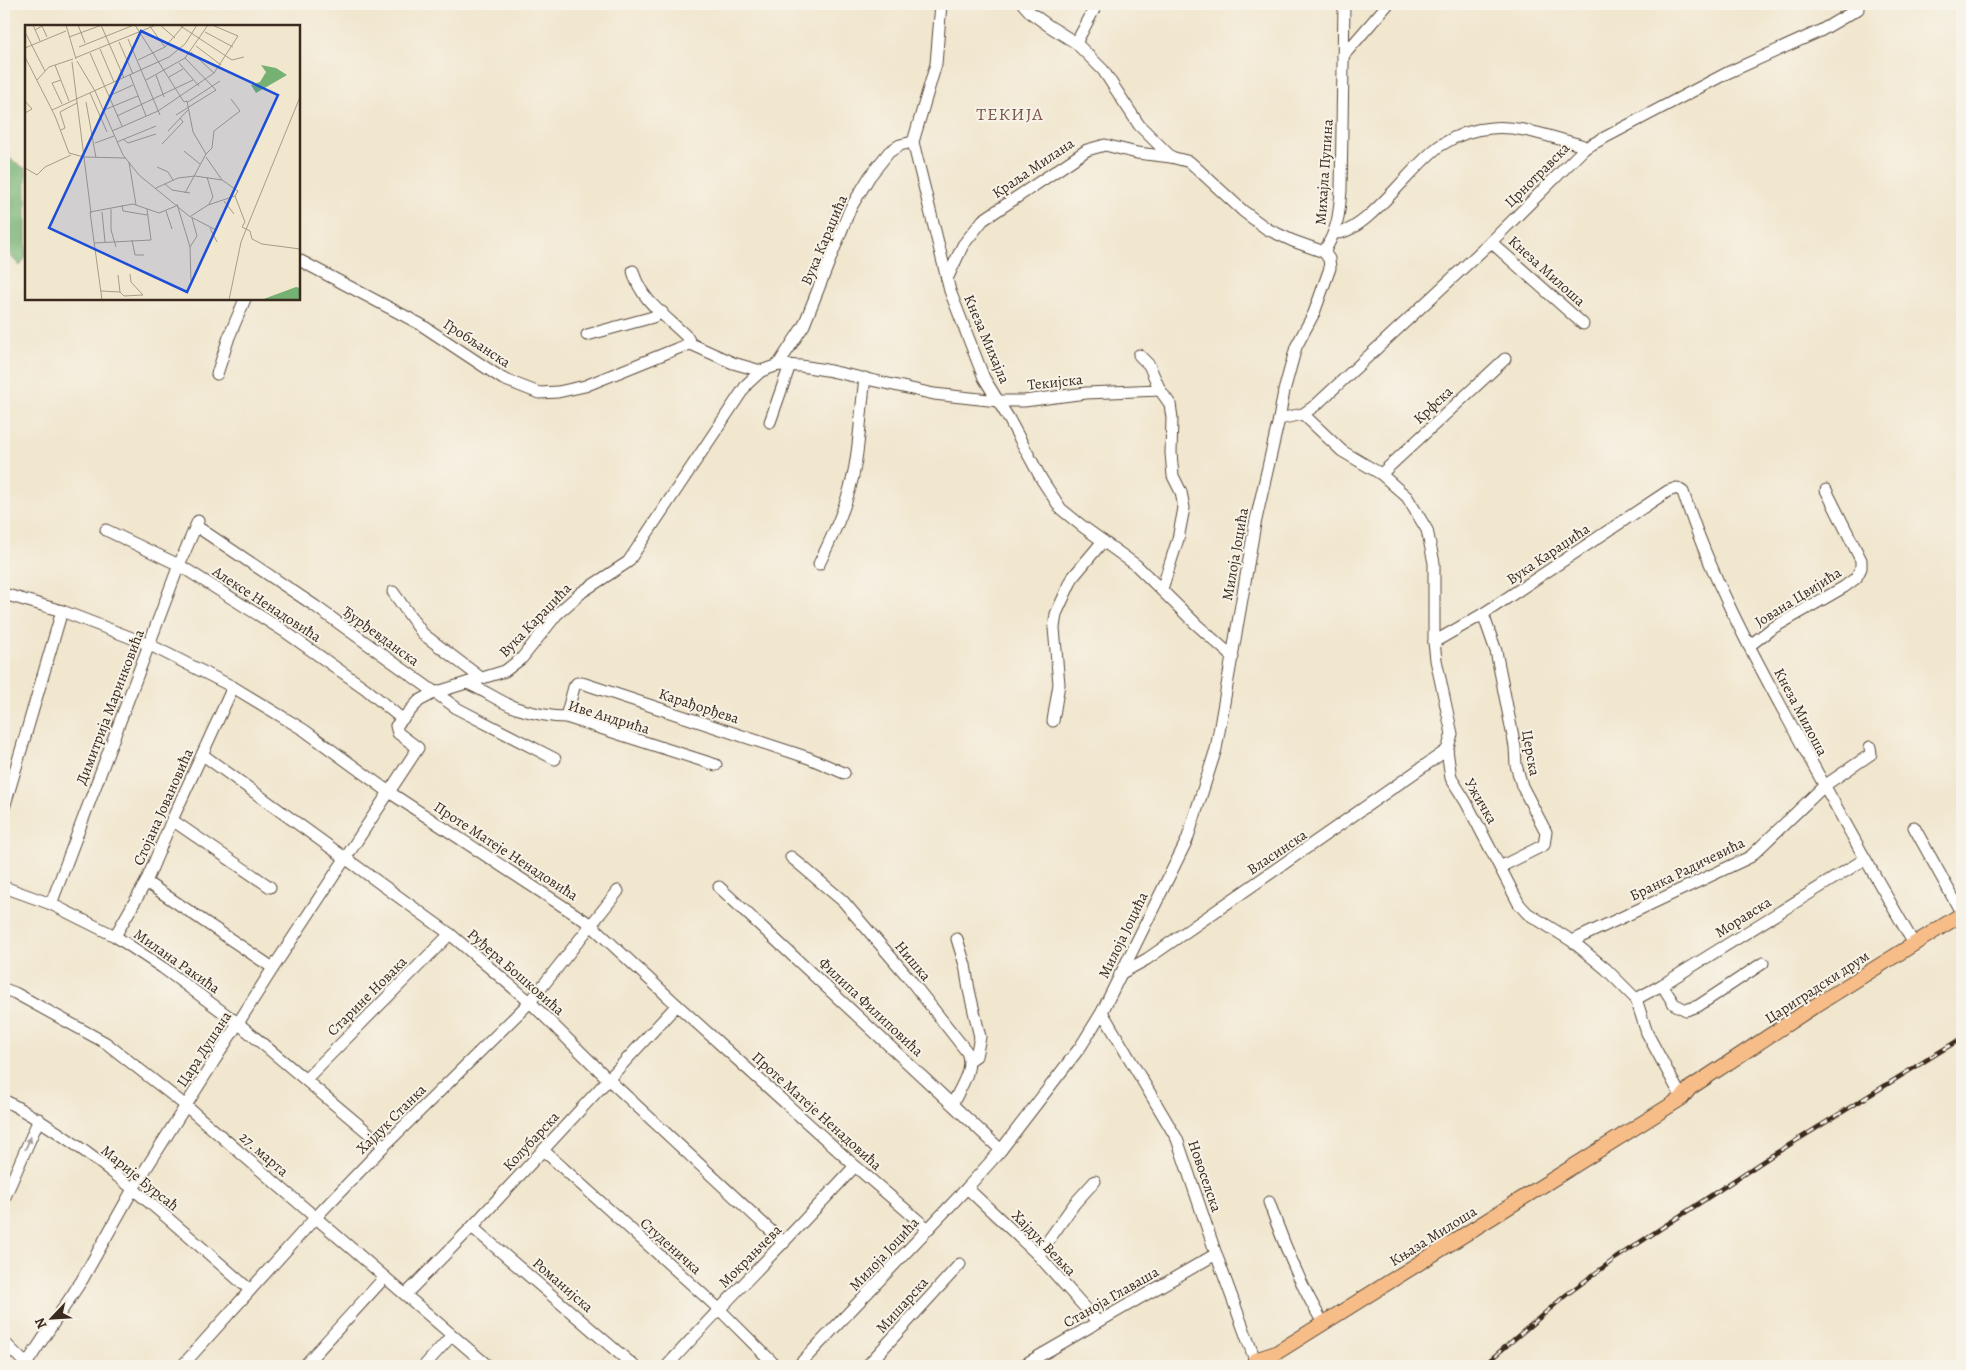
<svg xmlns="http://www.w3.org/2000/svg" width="1966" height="1370" font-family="Alegreya,serif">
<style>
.forest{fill:#74b172;stroke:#586e48}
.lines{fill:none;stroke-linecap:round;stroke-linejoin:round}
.minor-casing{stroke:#564638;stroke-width:13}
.major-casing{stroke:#564638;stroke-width:16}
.minor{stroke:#fff;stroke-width:11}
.major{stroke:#f7bd88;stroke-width:14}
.rail-casing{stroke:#3b2a1e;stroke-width:4.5}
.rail{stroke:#f7f3e8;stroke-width:2.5;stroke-dasharray:8;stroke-linecap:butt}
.oneway{fill:#a79f9a}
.labels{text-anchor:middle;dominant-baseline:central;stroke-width:4;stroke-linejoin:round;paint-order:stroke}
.street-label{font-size:15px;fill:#3b2a1e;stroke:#f7f3e8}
.quarter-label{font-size:18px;letter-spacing:1px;fill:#7c564b;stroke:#f7f3e8}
.inset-road{fill:none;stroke:#a89b88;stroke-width:1}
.view{fill:#1d4ed8;fill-opacity:0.15;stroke:#1d4ed8;stroke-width:2.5}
.inset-edge{fill:none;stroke:#3b2a1e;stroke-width:2.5}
</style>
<rect width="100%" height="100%" fill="#f7f3e8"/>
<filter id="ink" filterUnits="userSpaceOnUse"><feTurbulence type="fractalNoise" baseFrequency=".02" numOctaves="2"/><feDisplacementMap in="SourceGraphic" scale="10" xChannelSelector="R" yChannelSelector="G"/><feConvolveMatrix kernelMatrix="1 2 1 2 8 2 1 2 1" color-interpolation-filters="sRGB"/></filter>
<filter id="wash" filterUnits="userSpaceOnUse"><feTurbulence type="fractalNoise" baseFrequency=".0096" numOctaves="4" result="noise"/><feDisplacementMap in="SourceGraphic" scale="20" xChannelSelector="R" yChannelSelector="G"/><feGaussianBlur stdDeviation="1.12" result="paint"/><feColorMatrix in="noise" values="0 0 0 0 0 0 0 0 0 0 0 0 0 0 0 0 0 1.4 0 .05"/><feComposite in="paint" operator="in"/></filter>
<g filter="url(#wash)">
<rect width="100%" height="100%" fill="#f1e6ce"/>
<polygon class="forest" points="4,155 26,169 26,257 20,266 4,249"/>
</g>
<g filter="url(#ink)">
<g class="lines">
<defs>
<g id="minor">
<polyline points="941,4 936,64 913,142 950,291 984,378 1009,419 1042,480 1061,509 1082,526 1136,565 1196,624 1233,657"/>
<polyline points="1023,4 1031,13 1049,26 1076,43 1103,70 1139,125 1171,157 1190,162 1243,211 1267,229 1293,241 1324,252"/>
<polyline points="1076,43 1097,4"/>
<polyline points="1343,56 1388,4"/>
<path d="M1335,233C1365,235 1414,162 1441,145C1457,135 1473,129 1491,128C1521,125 1552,138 1581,145L1585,148"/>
<polyline points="1491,242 1583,324"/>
<polyline points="299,260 420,324 503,379 539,393 558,392 585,386 681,347 691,344 733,363 761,371"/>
<path d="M633,271C640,300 667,317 687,337L691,344"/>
<polyline points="947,279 963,245 983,220 1087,150 1105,145 1137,153 1171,157"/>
<polyline points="587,335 653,317 662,312"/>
<polyline points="1139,355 1149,365 1160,390 1170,404 1172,418 1171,453 1173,476 1181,492 1184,508 1178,539 1162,589"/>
<polyline points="778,365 804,325 850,209 870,176 889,152 900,145 913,142"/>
<polyline points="217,374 229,337 245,299"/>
<polyline points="1303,414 1342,451 1381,474 1407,497 1427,530 1434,563 1434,642 1436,660 1452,734 1447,750 1451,778 1466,802 1519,904 1527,913 1572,941 1606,969 1636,999 1647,1033 1682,1098"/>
<polyline points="1279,419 1303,414 1316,405 1491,242 1585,148 1727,73 1820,31 1858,9"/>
<polyline points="770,422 790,365"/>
<polyline points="1381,474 1505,359"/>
<polyline points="196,526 315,606 458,709 555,759"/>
<polyline points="106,530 179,565 284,631 366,689 402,719"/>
<path d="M819,564C834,533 849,501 855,466C860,437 861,408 865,378"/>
<polyline points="393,592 423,634 481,678"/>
<polyline points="4,594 62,611 150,645 233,687 304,730 389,792 590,924 677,1005 855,1166 928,1229"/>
<polyline points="1483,614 1496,651 1515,747 1516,765 1522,786 1546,832 1544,845 1500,867"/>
<path d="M1434,642L1483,614L1668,491L1677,488L1683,492C1709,572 1748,646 1788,719C1829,795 1871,870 1914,944"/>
<polyline points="1749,646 1771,629 1844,587 1856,578 1861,568 1861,560 1826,490"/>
<path d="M467,683C484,690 500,702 516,708C532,713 549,717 566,717L716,765"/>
<polyline points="566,717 574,687 577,683 582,683 809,758 844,773"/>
<polyline points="1053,721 1059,684 1054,628 1056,614 1073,577 1103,541"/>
<polyline points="203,755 450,934 530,1002 608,1079 784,1243"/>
<polyline points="4,808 62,611"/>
<polyline points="172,820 270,887"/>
<polyline points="1914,827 1962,914"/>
<path d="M791,857L843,901L908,977L967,1052C974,1069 960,1088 953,1103"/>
<polyline points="146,882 273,968"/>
<polyline points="4,887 51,904 115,936 163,968 239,1024 384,1146"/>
<polyline points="719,887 1001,1150"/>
<polyline points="51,904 179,565 198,521"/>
<polyline points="115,936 146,882 172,820 233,687"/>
<polyline points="957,939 965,965 969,990 980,1037 976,1056 970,1060"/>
<polyline points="1572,941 1750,857 1824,786 1871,754 1870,747"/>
<polyline points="1120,974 1147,959 1447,750"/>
<polyline points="1662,985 1674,1004 1686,1010 1698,1006 1763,963"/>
<polyline points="4,989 15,993 106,1043 186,1106 488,1366"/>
<polyline points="1636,999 1662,985 1865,859"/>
<polyline points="1102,1012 1177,1139 1216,1254 1255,1360"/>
<polyline points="306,1079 450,934"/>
<path d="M4,1100C94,1148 173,1223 250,1290"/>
<polyline points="543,1150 719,1309 776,1366"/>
<polyline points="967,1188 1038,1255 1098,1322"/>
<polyline points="4,1199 39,1119"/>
<path d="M1269,1202C1283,1242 1298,1280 1319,1316"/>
<polyline points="472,1227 634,1366"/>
<polyline points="1038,1255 1075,1203 1095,1181"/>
<polyline points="406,1294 472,1227 677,1005"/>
<polyline points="4,1342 28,1366"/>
<polyline points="25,1366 82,1280 133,1189 273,968 418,748 398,733 396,726 419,701 434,693 505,671 522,658 557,614 582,592 628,562 747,384 761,371 778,365 801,366 826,370 934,394 998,401 1024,401 1086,393 1160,390"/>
<polyline points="182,1366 315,1218 384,1146 530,1002 618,891"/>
<polyline points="304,1366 385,1277"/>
<polyline points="424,1366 452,1335"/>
<path d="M667,1366C728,1298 793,1234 855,1166"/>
<path d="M798,1366L967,1188L1001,1150L1081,1046L1102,1012L1187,840L1216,749L1255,524L1279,419L1284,391L1296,347L1314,313L1330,268L1329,259L1324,252C1338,228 1339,217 1341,190L1344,4"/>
<polyline points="867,1366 960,1264"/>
<polyline points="1022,1366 1216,1254"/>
</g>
<polyline id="major" points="1255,1360 1276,1353 1682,1098 1690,1088 1813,1007 1962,914"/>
</defs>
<use href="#minor" class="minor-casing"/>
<use href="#major" class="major-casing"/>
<use href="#minor" class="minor"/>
<use href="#major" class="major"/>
<defs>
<polyline id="rail" points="1483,1366 1566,1295 1616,1258 1768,1158 1962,1038"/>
</defs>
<use href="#rail" class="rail-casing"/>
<use href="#rail" class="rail"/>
</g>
<defs><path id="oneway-solid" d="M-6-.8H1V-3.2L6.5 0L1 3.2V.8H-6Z" transform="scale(1.25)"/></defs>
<use class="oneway" href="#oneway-solid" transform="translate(28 1143) rotate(-67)"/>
</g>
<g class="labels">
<g class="street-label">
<text transform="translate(1033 168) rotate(-34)">Краља Милана</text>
<text transform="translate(1324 172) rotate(-86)">Михајла Пупина</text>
<text transform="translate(1537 175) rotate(-45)">Црнотравска</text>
<text transform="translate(824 240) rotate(-67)">Вука Караџића</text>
<text transform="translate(1547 271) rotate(42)">Кнеза Милоша</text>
<text transform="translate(987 339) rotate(67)">Кнеза Михајла</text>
<text transform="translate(477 343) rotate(33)">Гробљанска</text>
<text transform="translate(1055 382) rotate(-6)">Текијска</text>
<text transform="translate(1433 405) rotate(-43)">Крфска</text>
<text transform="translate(1235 554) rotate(-80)">Милоја Јоцића</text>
<text transform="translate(1548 554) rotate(-34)">Вука Караџића</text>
<text transform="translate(1798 597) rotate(-32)">Јована Цвијића</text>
<text transform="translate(267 604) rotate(33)">Алексе Ненадовића</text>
<text transform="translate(535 620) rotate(-46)">Вука Караџића</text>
<text transform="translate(381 636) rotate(36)">Ђурђевданска</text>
<text transform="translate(699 706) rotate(18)">Карађорђева</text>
<text transform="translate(110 707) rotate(-69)">Димитрија Маринковића</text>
<text transform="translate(1801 712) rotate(62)">Кнеза Милоша</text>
<text transform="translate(609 717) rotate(17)">Иве Андрића</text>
<text transform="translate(1531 753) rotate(80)">Церска</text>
<text transform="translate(1481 801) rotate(60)">Ужичка</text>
<text transform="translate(163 807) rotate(-66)">Стојана Јовановића</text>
<text transform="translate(506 851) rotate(33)">Проте Матеје Ненадовића</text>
<text transform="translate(1277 852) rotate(-34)">Власинска</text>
<text transform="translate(1687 869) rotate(-26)">Бранка Радичевића</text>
<text transform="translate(1743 917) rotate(-32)">Моравска</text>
<text transform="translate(1123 935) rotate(-64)">Милоја Јоцића</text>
<text transform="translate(177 961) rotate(35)">Милана Ракића</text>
<text transform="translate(913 961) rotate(50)">Нишка</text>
<text transform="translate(516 972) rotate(41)">Руђера Бошковића</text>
<text transform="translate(1817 987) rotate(-33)">Цариградски друм</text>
<text transform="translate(367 996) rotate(-45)">Старине Новака</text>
<text transform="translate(871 1007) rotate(43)">Филипа Филиповића</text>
<text transform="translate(204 1049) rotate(-57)">Цара Душана</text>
<text transform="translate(817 1111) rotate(42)">Проте Матеје Ненадовића</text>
<text transform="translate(391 1119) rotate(-45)">Хајдук Станка</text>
<text transform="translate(531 1141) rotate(-47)">Колубарска</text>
<text transform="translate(264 1154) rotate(41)">27. марта</text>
<text transform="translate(1205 1176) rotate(71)">Новоселска</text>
<text transform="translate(140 1178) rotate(39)">Марије Бурсаћ</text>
<text transform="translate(1433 1236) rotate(-32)">Књаза Милоша</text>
<text transform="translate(1044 1243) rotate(46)">Хајдук Вељка</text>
<text transform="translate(671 1246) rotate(42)">Студеничка</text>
<text transform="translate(884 1254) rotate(-47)">Милоја Јоцића</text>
<text transform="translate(750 1256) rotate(-45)">Мокрањчева</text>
<text transform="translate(563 1285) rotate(41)">Романијска</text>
<text transform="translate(1111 1297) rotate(-30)">Станоја Главаша</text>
<text transform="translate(902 1305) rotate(-48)">Мишарска</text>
</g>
<g class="quarter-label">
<text x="1010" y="114">ТЕКИЈА</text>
</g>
</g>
<g transform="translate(25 25)">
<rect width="275" height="275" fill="#f1e6ce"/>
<path d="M236,40L251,43L262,50L231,68L226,60L235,57L241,47ZM271,262L275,263V275H236Z" fill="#74b172"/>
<path class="inset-road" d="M8,0L15,16M41,0L51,34M53,0L60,18M76,0L99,53M110,0L159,77L162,76L168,107L181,129M124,0L140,22M135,0L150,13M154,0L207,35L219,32M10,5L17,1L22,12M0,7L20,46M180,7L208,22M44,12L77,0M103,14L135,90M94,17L108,49M171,21L196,40M54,22L109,0M0,23L41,6M75,24L89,57M166,27L189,48M65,28L97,101M0,32L30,91L44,128L59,132M50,33L131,0M160,33L191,65M113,35L140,22L159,0M52,36L70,66L98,130L114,150L164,191L191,205M47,37L66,188M154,38L174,61M30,40L44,76M105,50L121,91M131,50L139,72M144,52L158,44M12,55L24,42L48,34M36,55L27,58L37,79M121,55L160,33L183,0M65,68L82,107M84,71L108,60M0,76L7,84L0,88M61,77L71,133M163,77L195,56M27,85L144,32L160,19L172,0M79,85L113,71M151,90L191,65M92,91L168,55M36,105L40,103L35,87L52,78M87,106L133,86L189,48L213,11L187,0M143,106L163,85M98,114L103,118L131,109M92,117L131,101M70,118L89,111M137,119L158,97L155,93M159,126L175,139M181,129L187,123L189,106L215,86L206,74M59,132L101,133M181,132L197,155M104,137L111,180M132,142L143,147L148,155M0,143L12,150L20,142L46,130M182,152L188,172L184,179M140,159L147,165L165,168M131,163L153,153L170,151L197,155L213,166L210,171L183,180L166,191M160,168L181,129M210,171L220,197L217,202L225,206L227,214L237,219L275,224M199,176L209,189M152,179L165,222L166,256M97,180L98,186L122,190M86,184V205L91,222M141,186L147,204M65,187L108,179L134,188L151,181M65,187L77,275M77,187L80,217M185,203L192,217M107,215L110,230H119M69,218L126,215L122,184M165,222L172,211L167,193M93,250L95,267M76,266L95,267L99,271L118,270L106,257L105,249M204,275L216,217L275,72"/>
<path class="view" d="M116,6L253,70L162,267L24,203Z"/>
<rect width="275" height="275" class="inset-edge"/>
</g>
<rect width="1966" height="1370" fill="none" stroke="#f7f3e8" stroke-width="20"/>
<g transform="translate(52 1318) rotate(245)" stroke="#f7f3e8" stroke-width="4" paint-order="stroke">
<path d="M0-4L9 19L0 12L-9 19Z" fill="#3b2a1e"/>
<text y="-8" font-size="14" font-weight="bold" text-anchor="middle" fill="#3b2a1e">N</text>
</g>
</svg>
